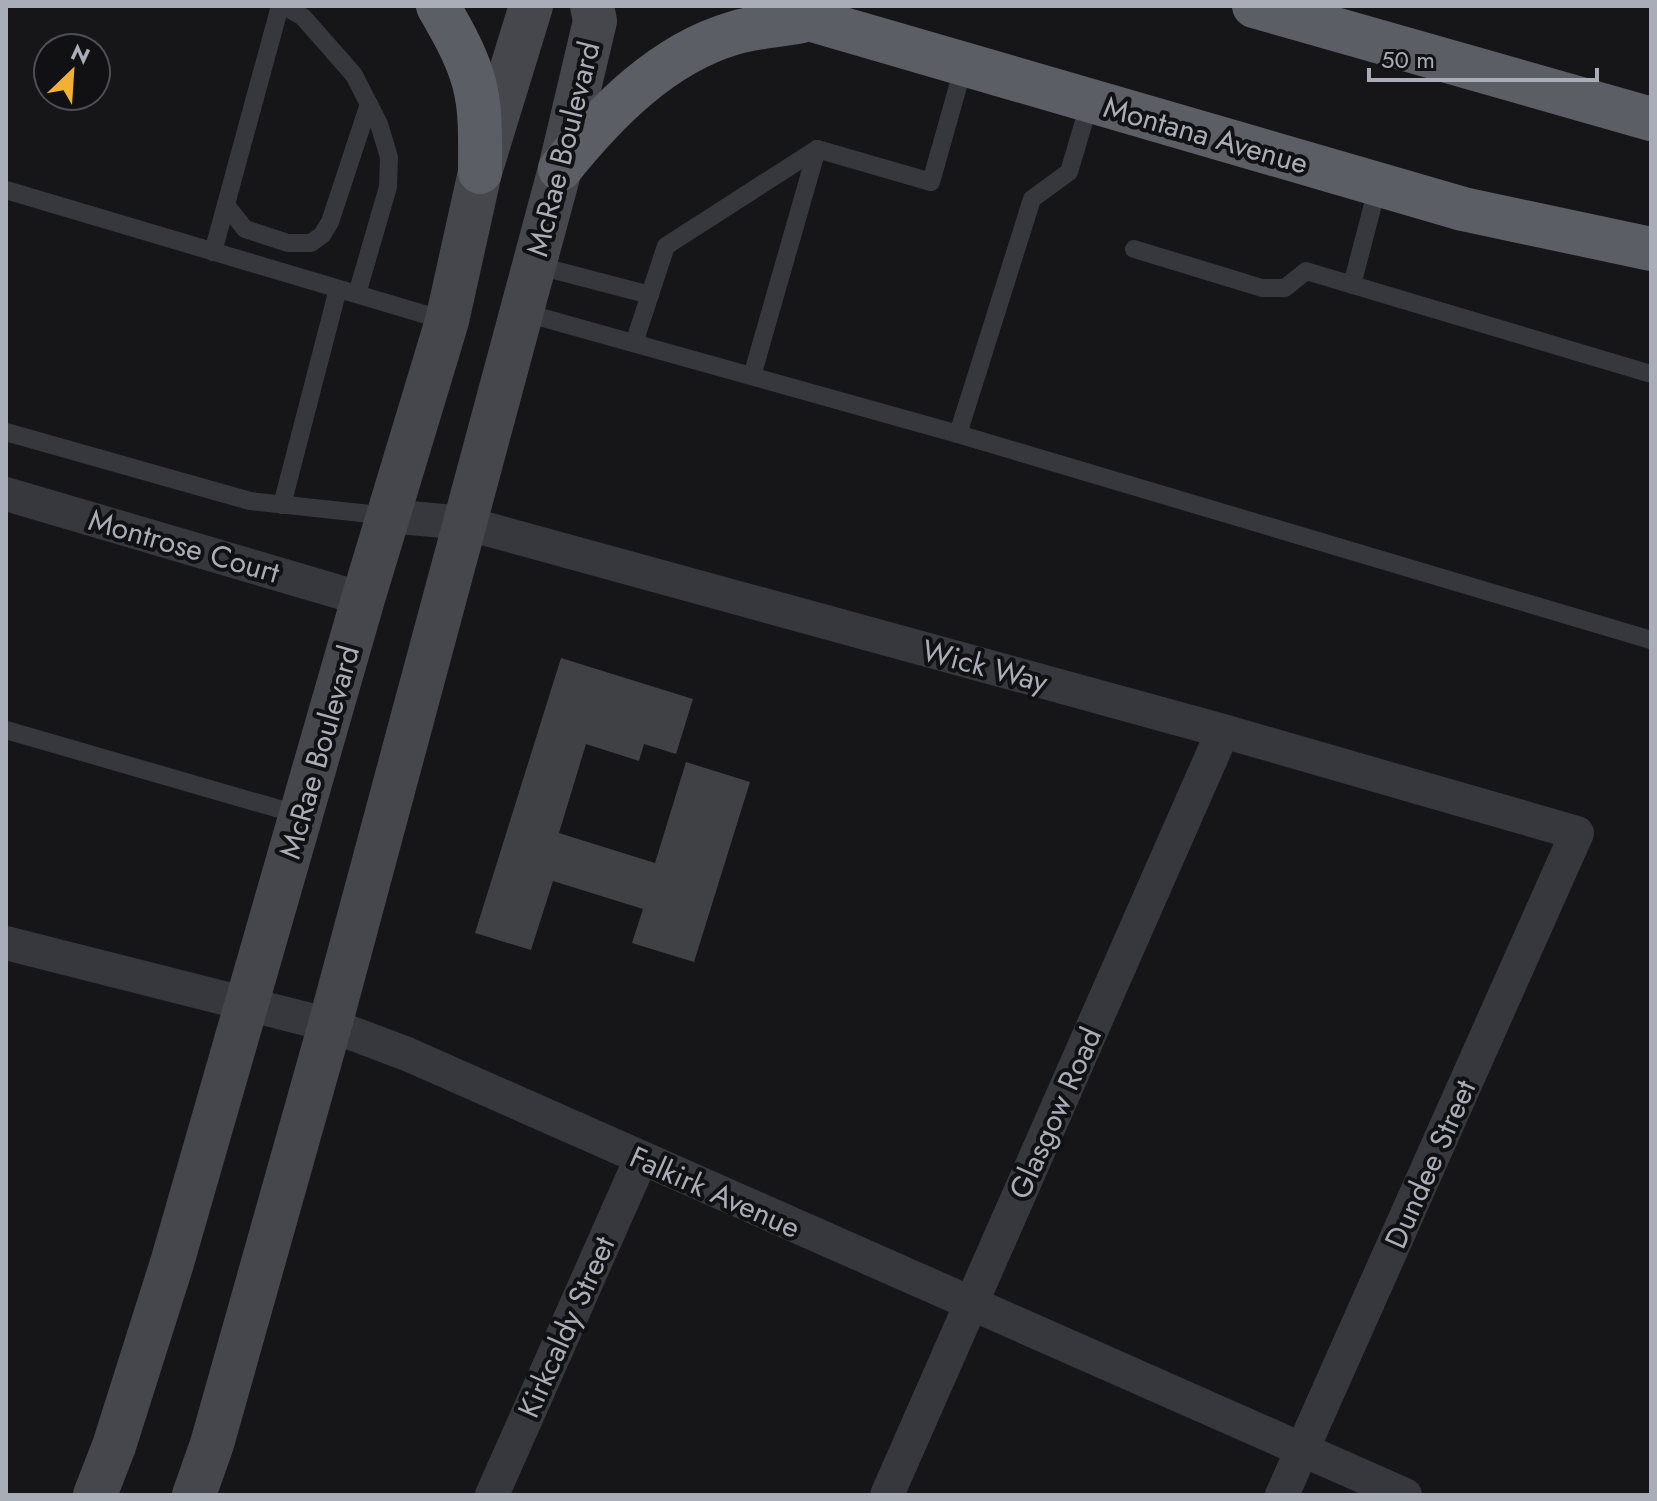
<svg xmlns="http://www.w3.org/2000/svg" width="1657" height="1501" font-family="Jost,sans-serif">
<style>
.building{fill:#404145}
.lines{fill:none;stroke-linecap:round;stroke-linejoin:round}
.service{stroke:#37383d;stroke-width:18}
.minor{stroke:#37383d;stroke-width:34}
.secondary{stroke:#45474d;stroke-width:44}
.trunk{stroke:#5b5e65;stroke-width:44}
.labels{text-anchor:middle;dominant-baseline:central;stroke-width:8;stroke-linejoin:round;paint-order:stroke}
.street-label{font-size:30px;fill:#a8adb8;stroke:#111113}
</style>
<rect width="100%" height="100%" fill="#161618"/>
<polygon class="building" points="561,658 693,699 676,754 644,744 639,761 586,744 559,833 655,863 686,762 750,782 694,962 632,943 643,909 553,881 531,950 475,933"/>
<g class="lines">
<g class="service">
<polyline points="284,6 303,17 354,75 379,124 389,157 388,187 357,294"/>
<polyline points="6,190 447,321"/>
<polyline points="226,205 245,229 288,243 311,243 322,235 330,222 369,104"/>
<polyline points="1134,249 1262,288 1285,288 1306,271 1651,374"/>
<polyline points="213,252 280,6"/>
<polyline points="535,265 650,295"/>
<polyline points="1352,285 1378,185"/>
<polyline points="522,312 958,434 1651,640"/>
<polyline points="634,343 666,246 817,149"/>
<polyline points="752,376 817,149 931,182 964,65"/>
<polyline points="6,432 250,501 389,516"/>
<polyline points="958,434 1032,199 1069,172 1090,101"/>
<polyline points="282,505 338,289"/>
<polyline points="6,730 300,815"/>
</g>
<g class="minor">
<polyline points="6,494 363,599"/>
<polyline points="389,516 465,523 1223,731 1577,833 1282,1495"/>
<polyline points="6,943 330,1025 407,1054 1405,1495"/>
<polyline points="492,1495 641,1159"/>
<polyline points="887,1495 1223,731"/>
</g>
<g class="secondary">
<polyline points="95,1495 114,1446 172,1263 363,599 447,321 480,172 531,6"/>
<polyline points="194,1495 212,1444 330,1025 560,169 595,21 592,6"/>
</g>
<g class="trunk">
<path d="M438,6C450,27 463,49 471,73C482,104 480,139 480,172"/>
<polyline points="764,6 1463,209 1651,249"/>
<polyline points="1254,6 1651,119"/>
<path d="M560,169C606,112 662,54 734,33C757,26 779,26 802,21"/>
</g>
</g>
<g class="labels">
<g class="street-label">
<text transform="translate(1206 135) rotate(16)">Montana Avenue</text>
<text transform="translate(563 149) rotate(-76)">McRae Boulevard</text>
<text transform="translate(184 546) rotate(16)">Montrose Court</text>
<text transform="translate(985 666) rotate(15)">Wick Way</text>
<text transform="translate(319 752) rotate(-74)">McRae Boulevard</text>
<text transform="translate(1055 1113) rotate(-66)">Glasgow Road</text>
<text transform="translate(1430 1164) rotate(-66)">Dundee Street</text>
<text transform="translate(715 1192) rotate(24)">Falkirk Avenue</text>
<text transform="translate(566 1327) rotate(-66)">Kirkcaldy Street</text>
</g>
</g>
<rect width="1657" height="1501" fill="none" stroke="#a8adb8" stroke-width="16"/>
<g transform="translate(72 72) rotate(25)"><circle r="38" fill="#111113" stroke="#4d4f55" stroke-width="2"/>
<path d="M0-6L14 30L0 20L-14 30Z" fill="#f2b134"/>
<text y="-12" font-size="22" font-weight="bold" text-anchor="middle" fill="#a8adb8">N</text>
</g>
<path d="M1369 68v12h228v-12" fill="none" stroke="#a8adb8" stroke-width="4"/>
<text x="1381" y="68" font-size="24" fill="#a8adb8" stroke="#111113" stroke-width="6" paint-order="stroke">50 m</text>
</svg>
